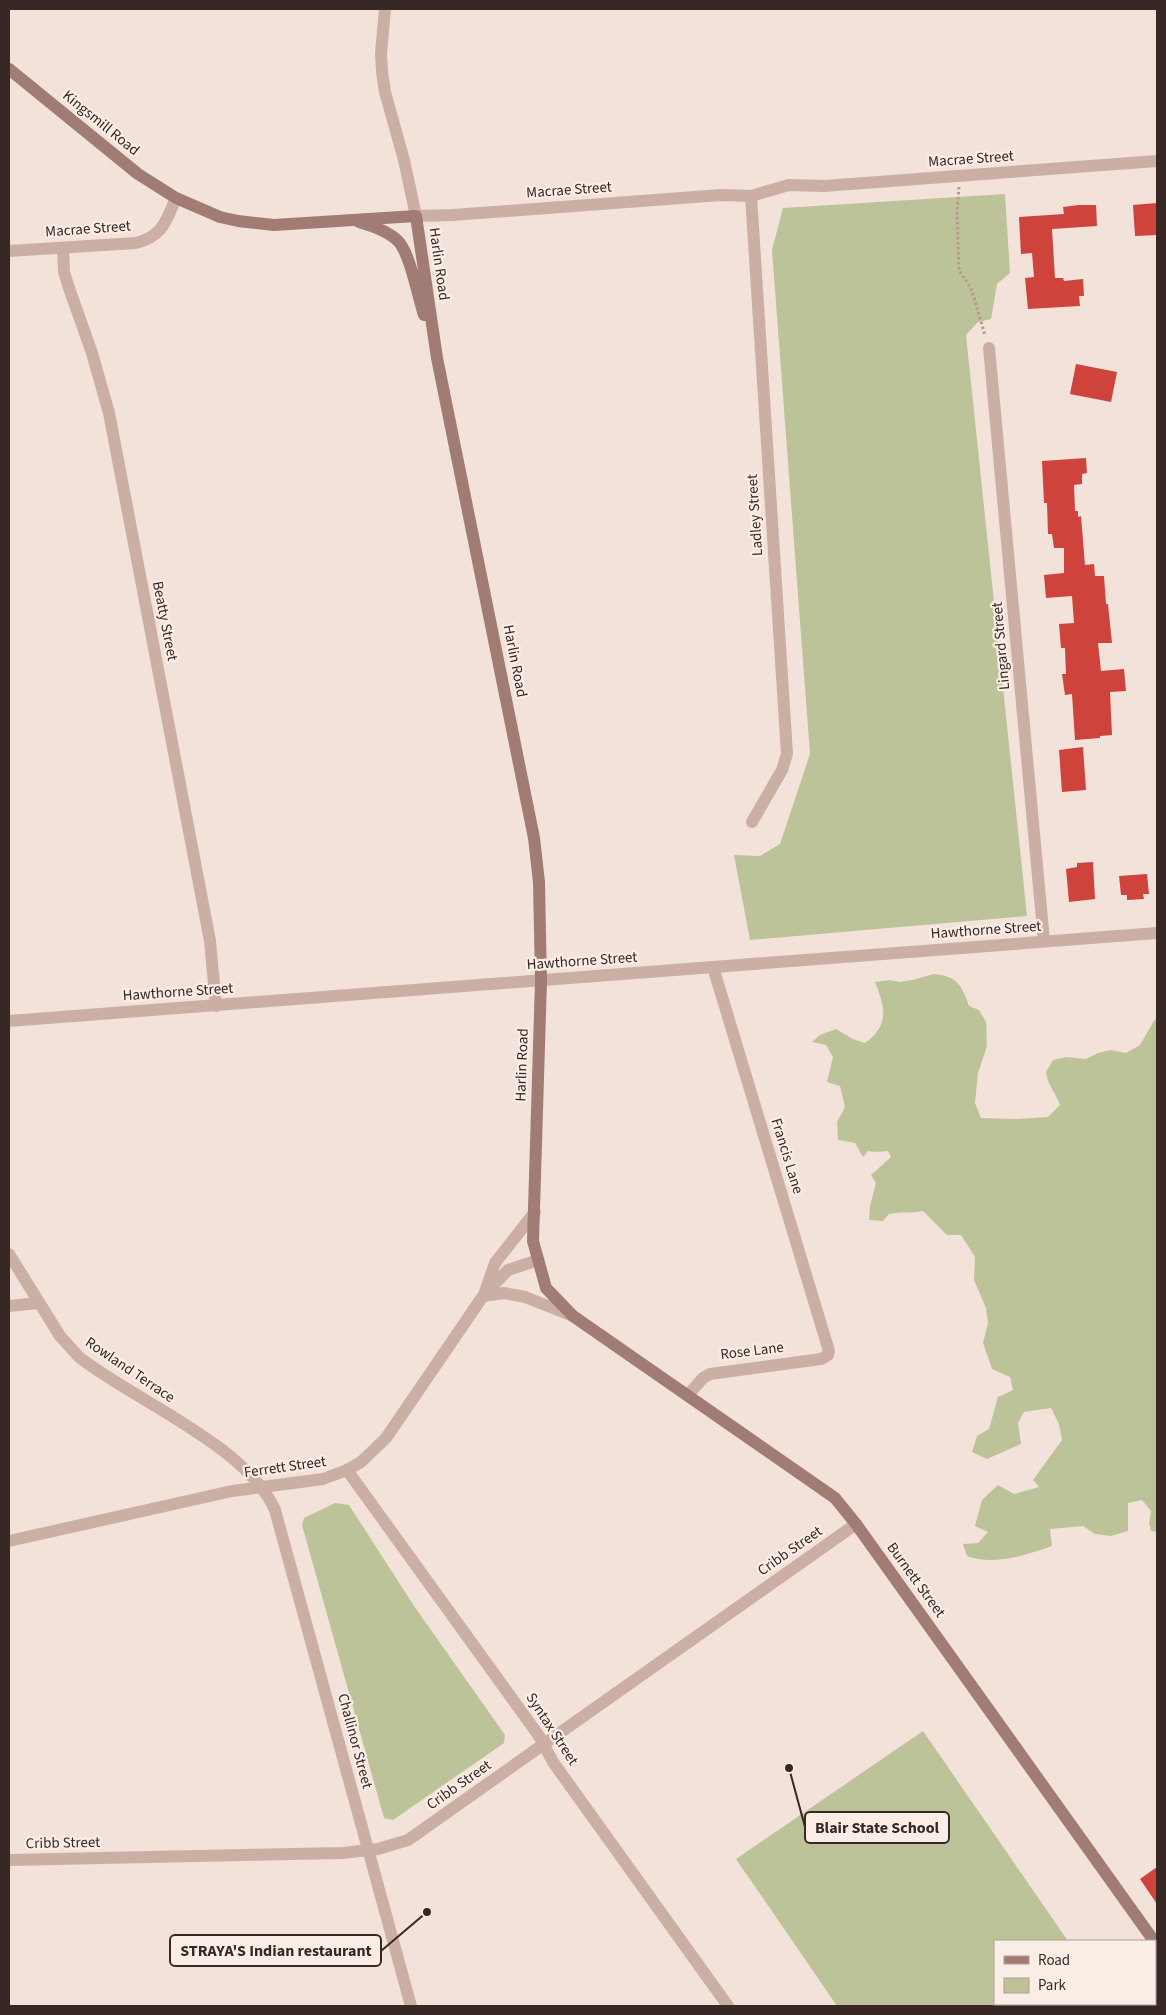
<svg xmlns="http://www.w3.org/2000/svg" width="1166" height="2015" font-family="'Source Sans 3',sans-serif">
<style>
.green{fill:#bdc398}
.building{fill:#ce433c}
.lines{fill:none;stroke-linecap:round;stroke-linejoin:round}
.path{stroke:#b8988e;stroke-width:3;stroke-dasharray:2.5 2.5;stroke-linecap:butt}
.minor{stroke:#ccafa4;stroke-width:12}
.secondary{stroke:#a07c75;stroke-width:12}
.labels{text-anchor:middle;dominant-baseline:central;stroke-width:4.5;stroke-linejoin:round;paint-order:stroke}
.street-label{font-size:15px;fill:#372826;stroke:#faede6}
.leader{fill:none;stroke:#372826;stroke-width:2}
.callout-dot{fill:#372826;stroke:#faede6;stroke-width:2}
.callout{fill:#faede6;stroke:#372826;stroke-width:2}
.callout-label{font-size:16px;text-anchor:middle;font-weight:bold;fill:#372826}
</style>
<rect width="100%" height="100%" fill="#f3e2d9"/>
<g class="green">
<polygon points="1005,194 1010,273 997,284 991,319 978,322 966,335 1027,916 750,940 734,855 760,856 780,844 810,754 772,250 783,208"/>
<path d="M934,974C957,976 962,985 969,1006L979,1010L986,1022L987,1046L978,1073L975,1103L981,1118L1017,1119L1048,1117L1060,1105C1056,1093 1047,1084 1046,1072L1053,1060L1066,1057L1086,1059L1098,1053L1111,1050L1126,1053L1140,1045L1155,1019L1157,1021V1532L1151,1531L1149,1523L1151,1511L1142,1500L1128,1503V1531L1111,1536L1095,1534L1083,1526L1050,1529L1052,1546C1027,1555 993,1566 967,1556L963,1544L978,1543L988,1532L975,1526L982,1500L998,1485L1014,1494L1039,1487L1033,1480L1062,1440L1059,1424L1051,1408L1024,1412L1018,1423L1021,1444L987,1459L972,1452L977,1436L989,1429L998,1397L1013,1390L1010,1377L992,1369L983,1343L988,1323L986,1308L974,1280L975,1257L961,1235H947L923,1211C911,1214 901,1211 889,1214L883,1221L869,1220L870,1206L876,1183L871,1175L891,1157L888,1151L875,1152L868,1151L863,1157L855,1143L838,1140L837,1122L845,1107L840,1086L827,1082L833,1057L826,1045L812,1042L820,1035L836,1029L853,1039L865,1043C890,1025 885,1007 875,982L890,980L899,982L912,980Z"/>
<polygon points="335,1503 349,1505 414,1606 505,1735 504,1743 393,1820 384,1818 302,1525 304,1518"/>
<polygon points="923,1731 1068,1941 995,1941 995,2004 1085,2004 1082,2006 837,2006 736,1859"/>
</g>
<g class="building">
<polygon points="1157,203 1157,235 1135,236 1133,205"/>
<polygon points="1079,205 1096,205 1097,226 1052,229 1055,278 1063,278 1064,281 1083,279 1084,296 1079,296 1080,306 1028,309 1025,278 1034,277 1032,253 1021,254 1019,217 1064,214 1063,207"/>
<polygon points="1076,364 1117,372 1111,402 1070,394"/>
<polygon points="1086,458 1087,473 1082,474 1082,484 1074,485 1075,511 1078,511 1078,517 1081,516 1085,565 1094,564 1095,576 1104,576 1106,604 1108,604 1112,643 1098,643 1101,671 1124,669 1126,691 1110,692 1112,735 1100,736 1100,738 1075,740 1072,694 1065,695 1062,674 1066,674 1065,648 1061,648 1059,624 1074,623 1072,596 1046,598 1044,575 1064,573 1064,548 1054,548 1052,534 1048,534 1047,503 1044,503 1042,461"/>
<polygon points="1083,747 1086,790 1062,792 1059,750"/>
<polygon points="1093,862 1095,899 1069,902 1066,869 1077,867 1077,863"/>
<polygon points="1147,874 1149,894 1143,894 1144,899 1127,900 1127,895 1121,895 1119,876"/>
<polygon points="1157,1867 1157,1904 1140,1879"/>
</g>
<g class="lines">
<polyline class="path" points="959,187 957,212 959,270 971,288 985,335"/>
<g class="minor">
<polyline points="385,9 381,53 382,72 385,92 404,160 416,216 453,215 721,195 751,196 789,185 824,186 1157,161"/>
<polyline points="751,196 787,754 782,770 752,822"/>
<polyline points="63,248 64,272 69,288 92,353 109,413 210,941 216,1006"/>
<path d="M9,251L136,243C163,236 166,221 176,198"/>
<polyline points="989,348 1044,941"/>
<polyline points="9,1021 1157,933"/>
<path d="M9,1254L60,1336L79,1357C135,1401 246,1445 275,1510L411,2006"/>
<polyline points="485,1292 495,1263 535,1212"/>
<polyline points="483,1296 504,1293 525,1297 573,1316"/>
<polyline points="9,1306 39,1303"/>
<polyline points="688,1395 703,1378 710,1374 821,1359 828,1355 829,1351 713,967"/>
<polyline points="347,1470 539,1736 553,1762 728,2006"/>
<polyline points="9,1541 232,1491 323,1479 347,1470 361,1462 386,1438 483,1296 508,1270 538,1260"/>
<polyline points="9,1860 343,1853 378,1849 408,1840 856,1524"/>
</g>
<g class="secondary">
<polyline points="9,69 138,174 176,198 220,217 238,221 274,225 416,216 437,358 534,838 539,882 541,981 533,1241 546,1288 573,1316 835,1498 856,1524 1154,1941"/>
<path d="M359,222C373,226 388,231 398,241C410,253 418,297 424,315"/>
</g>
</g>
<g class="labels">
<g class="street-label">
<text transform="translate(101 123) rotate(39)">Kingsmill Road</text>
<text transform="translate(971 159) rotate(-4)">Macrae Street</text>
<text transform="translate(569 190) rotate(-4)">Macrae Street</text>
<text transform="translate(88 229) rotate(-4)">Macrae Street</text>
<text transform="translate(439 264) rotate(82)">Harlin Road</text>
<text transform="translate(755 515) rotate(-94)">Ladley Street</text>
<text transform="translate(165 621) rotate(79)">Beatty Street</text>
<text transform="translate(1001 646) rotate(-95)">Lingard Street</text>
<text transform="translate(515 661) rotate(79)">Harlin Road</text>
<text transform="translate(986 930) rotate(-4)">Hawthorne Street</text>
<text transform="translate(582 961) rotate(-4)">Hawthorne Street</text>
<text transform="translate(178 992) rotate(-4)">Hawthorne Street</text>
<text transform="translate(522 1065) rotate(-88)">Harlin Road</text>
<text transform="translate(787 1156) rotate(73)">Francis Lane</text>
<text transform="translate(752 1351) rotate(-7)">Rose Lane</text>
<text transform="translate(130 1370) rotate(34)">Rowland Terrace</text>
<text transform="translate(285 1467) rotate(-8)">Ferrett Street</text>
<text transform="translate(790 1551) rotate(-35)">Cribb Street</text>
<text transform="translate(916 1580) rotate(54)">Burnett Street</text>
<text transform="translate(552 1729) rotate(57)">Syntax Street</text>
<text transform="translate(355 1741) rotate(75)">Challinor Street</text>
<text transform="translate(459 1785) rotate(-35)">Cribb Street</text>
<text transform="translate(63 1843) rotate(-1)">Cribb Street</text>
</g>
</g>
<path class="leader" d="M789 1768L805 1827M427 1912L381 1951"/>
<g class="callout-dot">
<circle cx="789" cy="1768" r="5"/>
<circle cx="427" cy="1912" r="5"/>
</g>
<g class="callout">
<rect x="805" y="1812" width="144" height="31" rx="5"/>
<rect x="170" y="1935" width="211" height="31" rx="5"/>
</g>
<g class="callout-label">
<text x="877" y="1833">Blair State School</text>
<text x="276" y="1956">STRAYA'S Indian restaurant</text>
</g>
<rect width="1166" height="2015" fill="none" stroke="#372826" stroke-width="20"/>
<rect x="994" y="1940" width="162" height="65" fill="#faede6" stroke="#ac9e99"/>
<rect x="1004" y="1956" width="25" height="8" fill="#a07c75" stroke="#ac9e99"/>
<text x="1038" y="1965" font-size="15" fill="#372826">Road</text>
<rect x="1004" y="1978" width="25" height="15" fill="#bdc398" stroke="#ac9e99"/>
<text x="1038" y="1990" font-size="15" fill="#372826">Park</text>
</svg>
